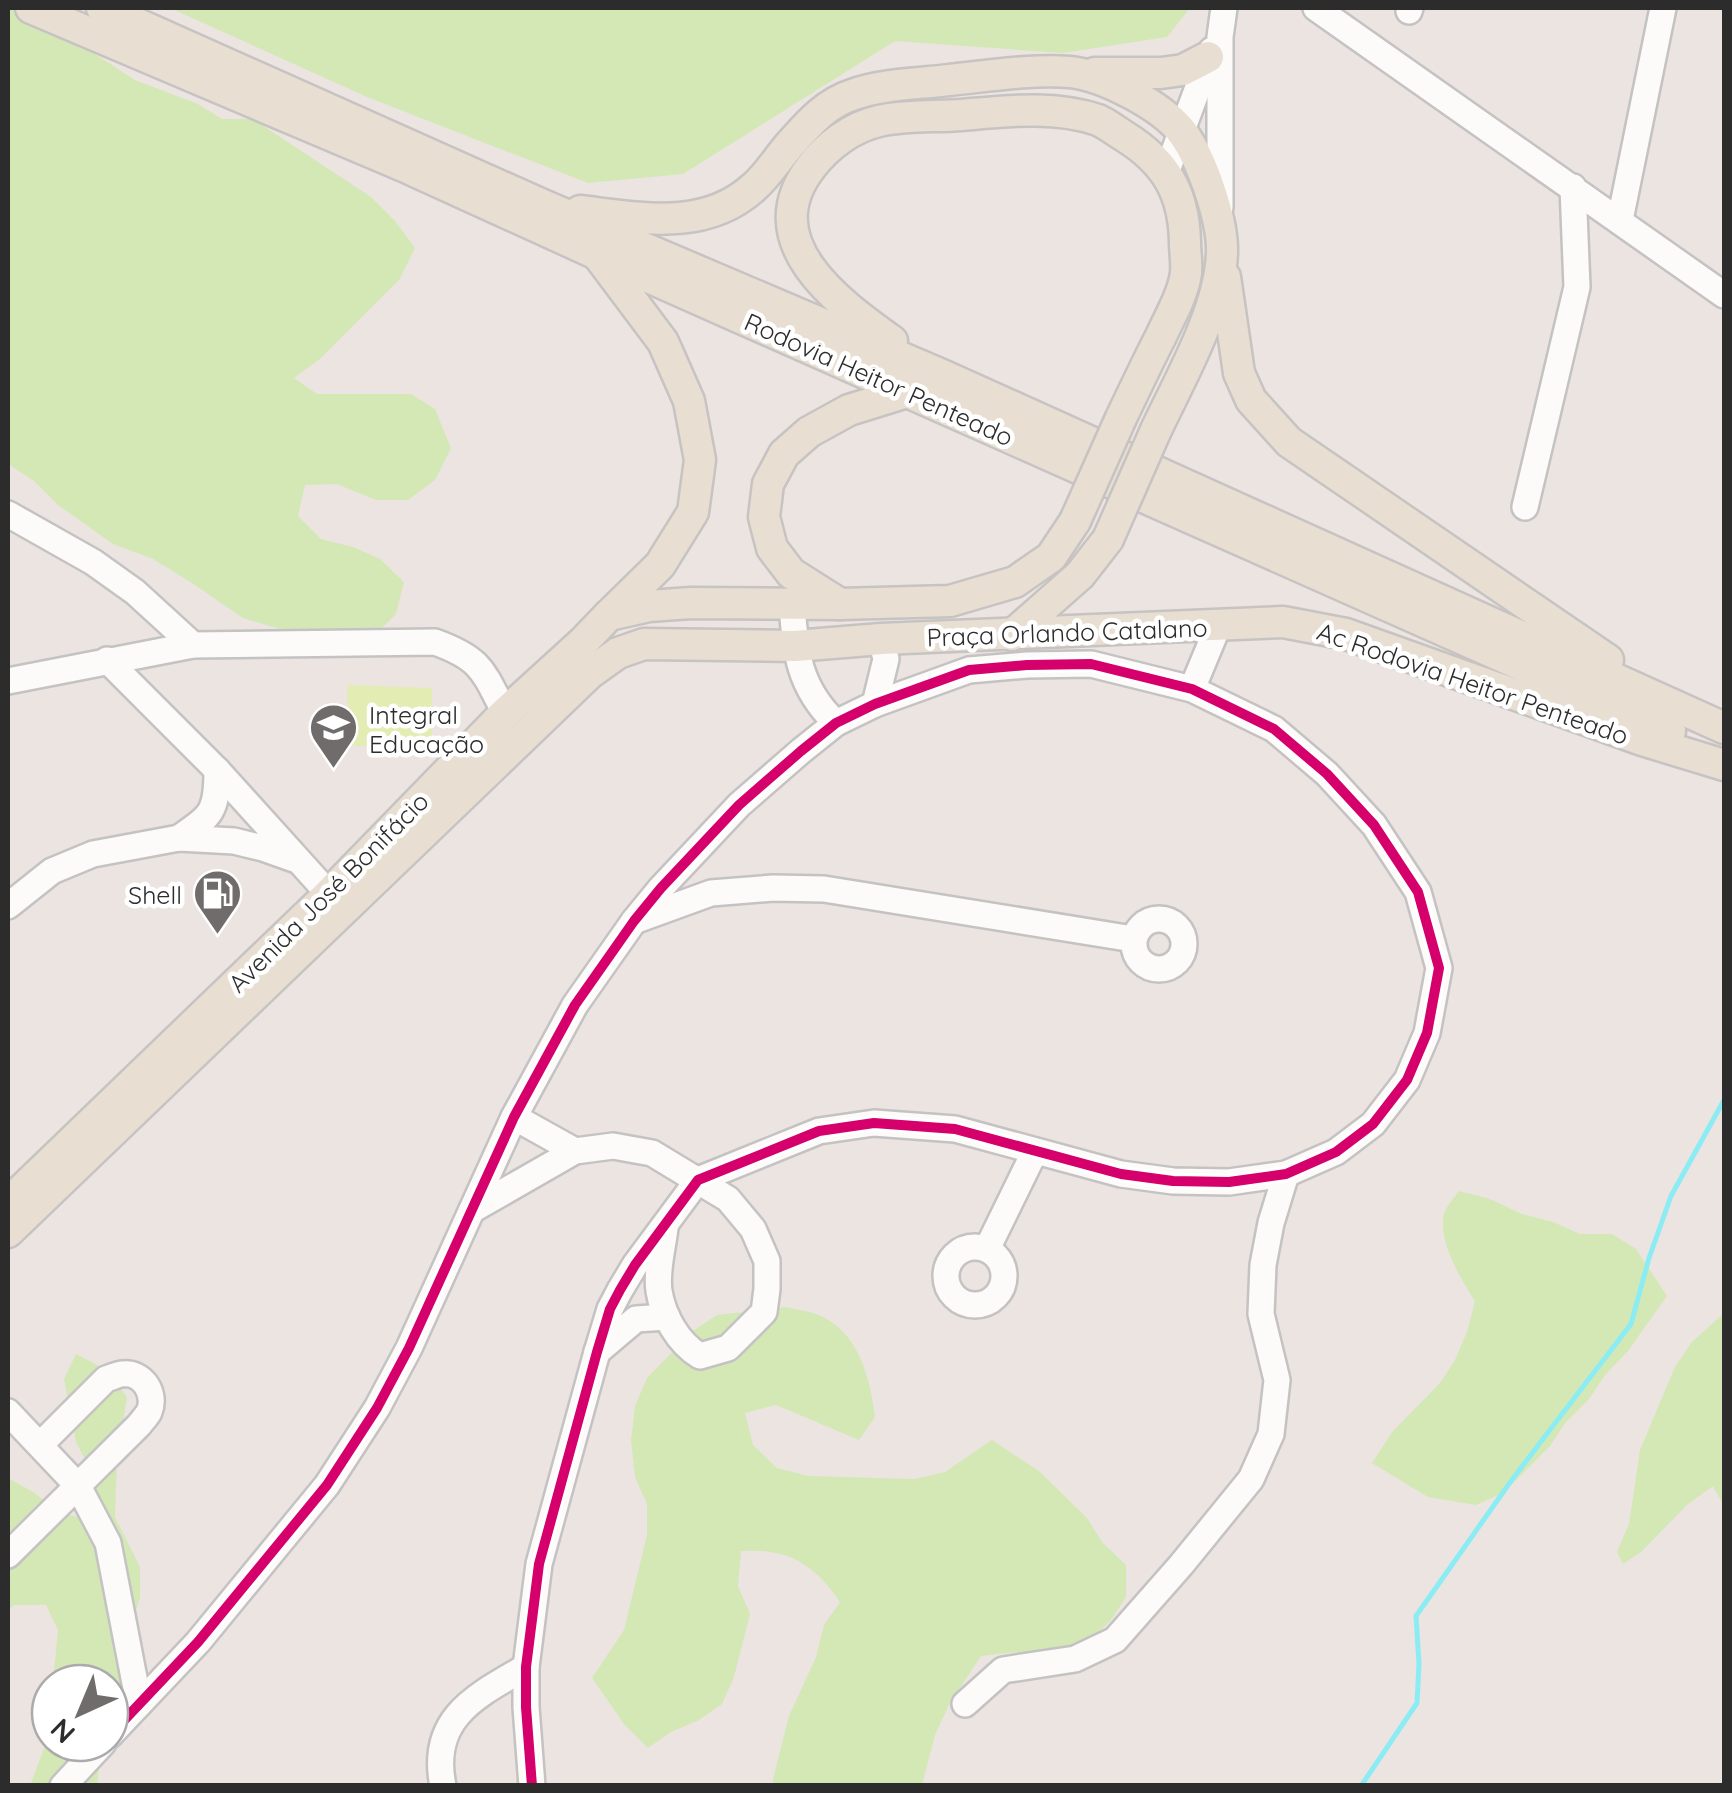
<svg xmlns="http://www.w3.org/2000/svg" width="1732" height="1793" font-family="Quicksand,sans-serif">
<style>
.green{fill:#d4e8b6}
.pitch{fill:#e2ecb3}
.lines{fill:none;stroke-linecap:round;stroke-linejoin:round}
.stream{stroke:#8cecf4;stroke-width:5}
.minor-casing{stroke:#c4c2c2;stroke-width:30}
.major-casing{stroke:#c6c3c2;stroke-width:35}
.minor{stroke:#fcfbfa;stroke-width:25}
.major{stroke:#e8dfd2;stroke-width:30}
.major-bridge-casing{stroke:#c6c3c2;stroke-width:35;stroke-linecap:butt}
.major-bridge{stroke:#e8dfd2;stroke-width:30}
.cycleway-casing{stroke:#fff;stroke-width:16}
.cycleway{stroke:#d6006c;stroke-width:10}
.labels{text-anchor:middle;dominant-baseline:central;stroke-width:9;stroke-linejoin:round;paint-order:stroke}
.street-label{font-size:25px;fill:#2c2c2c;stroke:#fff}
.poi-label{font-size:25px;fill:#2c2c2c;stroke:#fff;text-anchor:start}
</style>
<rect width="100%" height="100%" fill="#ebe4e0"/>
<g class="green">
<polygon points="8,8 38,8 64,34 135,80 198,104 222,119 253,119 371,197 395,221 415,248 399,280 321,358 294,378 317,394 411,394 435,409 451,448 435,480 408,500 376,500 337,484 305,485 298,516 321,539 353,547 380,559 404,582 396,614 369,641 310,638 243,618 192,583 153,559 113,544 58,505 34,481 8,464"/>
<polygon points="170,8 1190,8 1167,37 1063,53 895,41 683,174 588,183 367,97"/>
<path d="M1459,1191L1490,1199L1522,1214L1553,1222L1580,1234H1612L1636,1249L1667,1296L1628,1351L1605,1375L1589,1399L1566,1422L1550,1446L1503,1493L1476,1505L1428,1497L1372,1463L1393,1431L1440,1383L1455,1360L1467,1332L1475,1301C1461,1280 1435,1236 1445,1211C1448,1204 1455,1197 1459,1191Z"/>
<path d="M787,1307C797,1310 810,1311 819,1315C859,1332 870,1378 875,1417L859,1440L776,1405L745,1413L753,1445L777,1468L808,1476L914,1479L945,1472L992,1440L1039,1471L1087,1518L1102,1542L1126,1565V1597L1111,1620L1087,1644L1048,1660L1017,1652L981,1656L950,1703L935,1735L922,1785H774L773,1779L789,1716L816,1657L824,1625L840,1602C814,1564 788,1548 741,1551L738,1586L750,1614L734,1677L722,1704L699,1720L671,1732L648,1748L624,1724L592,1678L624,1630L647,1535V1504L635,1477L631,1441L635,1406L647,1378L693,1331L717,1315Z"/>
<polygon points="1724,1313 1724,1506 1713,1486 1688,1504 1641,1552 1623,1564 1617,1552 1629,1524 1640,1450 1675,1367 1691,1343"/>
<polygon points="76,1354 105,1369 127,1397 117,1457 115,1517 140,1567 140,1598 131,1627 147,1686 110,1738 110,1683 53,1683 58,1630 46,1605 14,1605 8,1610 8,1478 33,1492 58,1511 86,1520 99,1495 89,1467 76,1442 64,1379"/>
<polygon points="50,1708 50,1743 108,1743 100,1759 97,1785 30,1786 46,1743"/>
</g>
<polygon class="pitch" points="347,685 432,688 432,752 349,745"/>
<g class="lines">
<polyline class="stream" points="1361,1786 1417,1703 1419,1664 1416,1616 1511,1481 1631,1324 1649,1258 1671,1196 1724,1100"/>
<defs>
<g id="minor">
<polyline points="1316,8 1724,295"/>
<polyline points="1409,11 1410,8"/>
<polyline points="1166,173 1212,50"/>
<polyline points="1220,207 1220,37 1224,8"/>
<polyline points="1620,220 1663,8"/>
<polyline points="1525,507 1577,287 1573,187"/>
<polyline points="8,514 93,562 135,592 193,645"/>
<path d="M792,604C795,652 799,688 836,723"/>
<polyline points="107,660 217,770 329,894"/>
<path d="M8,681L193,645L435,642C482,659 483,671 505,713"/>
<polyline points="1192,689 1219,624"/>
<polyline points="875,704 886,659 881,639"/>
<path d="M179,838C212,815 217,812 217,770"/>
<polyline points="8,906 52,871 93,854 179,838 234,841 263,848 294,859"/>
<circle cx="1159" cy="944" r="25"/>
<polyline points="634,921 711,893 773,888 824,889 1133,939"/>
<polyline points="514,1117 575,1151"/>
<path d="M472,1210L575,1151L613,1146L652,1153L728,1199L753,1229L767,1261V1289L764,1312L728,1348L700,1356C678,1343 663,1316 659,1291C656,1271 663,1247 665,1228"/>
<circle cx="975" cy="1276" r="29"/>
<polyline points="987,1249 1035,1151"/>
<polyline points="597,1352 636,1319 667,1317"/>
<polyline points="8,1412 78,1486 108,1543 139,1704"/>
<path d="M8,1555L139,1425C142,1421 146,1417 149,1412C157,1393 142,1371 122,1374C118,1374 110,1378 106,1379L40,1445"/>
<polyline points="965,1704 1003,1670 1075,1659 1115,1640 1181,1565 1251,1479 1271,1434 1277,1380 1261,1314 1263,1265 1271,1223 1286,1174"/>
<polyline points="110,1735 198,1642 327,1485 377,1408 409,1348 514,1117 575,1005 634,921 661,888 739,805 801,751 836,723 875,704 969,670 1027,665 1091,664 1192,689 1274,729 1327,774 1374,825 1418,892 1439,968 1427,1033 1407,1080 1373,1124 1336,1152 1286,1174 1229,1182 1173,1181 1121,1174 955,1129 874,1123 819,1131 698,1180 635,1265 620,1290 610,1309 597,1352 539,1564 526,1667 526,1707 532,1786"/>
<polyline points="63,1786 103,1743"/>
<path d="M443,1786C429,1718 476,1696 526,1667"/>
</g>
<g id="major">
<polyline points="31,8 408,168 599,255 1670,731"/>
<polyline points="102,8 545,206 940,374 1724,728"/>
<polyline points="1095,73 1161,73 1183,70 1208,57"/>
<path d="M580,211C640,218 705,232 754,187C769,174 779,156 793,141C810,122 827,103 852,95C882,84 917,84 949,80C989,76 1030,69 1070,72C1103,75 1162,106 1182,132C1202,159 1223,220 1222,253C1220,310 1180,379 1156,430"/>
<polyline points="600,258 663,342 689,401 700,460 693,512 660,565 609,615"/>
<polyline points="1225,277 1239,373 1251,400 1289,442 1608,660"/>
<path d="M892,341C836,301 754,241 811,167C827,146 852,127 879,121C905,115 935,117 962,115C1007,111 1055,105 1098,120C1107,124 1116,131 1124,136C1166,162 1184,193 1185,242C1185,252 1187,263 1186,273C1183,295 1170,316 1161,336C1147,363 1134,391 1121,418"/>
<polyline points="907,392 849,410 809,432 784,454 768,484 764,517 772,548 791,573 840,604 950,601 1015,582 1051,557 1075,521"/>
<polyline points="1012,635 1080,575 1108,539"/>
<polyline points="8,1203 329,894 505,713 584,641 609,615 649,606 691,603 840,604"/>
<polyline points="8,1232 590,673 618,653 644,644 795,646 881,639 1283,622 1346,634 1642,740 1724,765"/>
</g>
</defs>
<use href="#minor" class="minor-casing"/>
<use href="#major" class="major-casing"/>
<use href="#minor" class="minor"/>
<use href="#major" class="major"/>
<defs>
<g id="major-bridge">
<polyline points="1075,521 1121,418"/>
<polyline points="1108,539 1156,430"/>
</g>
</defs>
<use href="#major-bridge" class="major-bridge-casing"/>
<use href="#major-bridge" class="major-bridge"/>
<defs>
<polyline id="cycleway" points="110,1735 198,1642 327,1485 377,1408 409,1348 514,1117 575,1005 634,921 661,888 739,805 801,751 836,723 875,704 969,670 1027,665 1091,664 1192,689 1274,729 1327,774 1374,825 1418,892 1439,968 1427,1033 1407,1080 1373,1124 1336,1152 1286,1174 1229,1182 1173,1181 1121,1174 955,1129 874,1123 819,1131 698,1180 635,1265 620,1290 610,1309 597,1352 539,1564 526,1667 526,1707 532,1786"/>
</defs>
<use href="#cycleway" class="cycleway-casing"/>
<use href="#cycleway" class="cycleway"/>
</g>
<defs>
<symbol id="school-pin" viewBox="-11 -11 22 30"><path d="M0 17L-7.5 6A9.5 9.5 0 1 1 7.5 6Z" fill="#6f6c6b" stroke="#fff"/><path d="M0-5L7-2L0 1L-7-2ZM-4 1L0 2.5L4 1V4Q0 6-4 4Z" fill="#fff"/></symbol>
<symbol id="fuel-pin" viewBox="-11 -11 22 30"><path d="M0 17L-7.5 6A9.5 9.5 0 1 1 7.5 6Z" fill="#6f6c6b" stroke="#fff"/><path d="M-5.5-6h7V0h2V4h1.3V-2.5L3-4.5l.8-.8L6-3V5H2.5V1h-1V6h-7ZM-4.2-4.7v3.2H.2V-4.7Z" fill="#fff"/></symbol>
</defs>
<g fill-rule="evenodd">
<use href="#school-pin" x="306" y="700" width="55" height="75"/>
<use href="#fuel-pin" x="190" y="866" width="55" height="75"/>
</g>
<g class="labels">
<g class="street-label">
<text transform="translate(879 379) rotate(24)">Rodovia Heitor Penteado</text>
<text transform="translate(1067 632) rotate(-2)">Praça Orlando Catalano</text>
<text transform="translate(1473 683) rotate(19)">Ac Rodovia Heitor Penteado</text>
<text transform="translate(328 892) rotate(-45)">Avenida José Bonifácio</text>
</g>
<g class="poi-label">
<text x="369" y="714">Integral<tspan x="369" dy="29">Educação</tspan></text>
<text x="182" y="894" text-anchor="end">Shell</text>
</g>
</g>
<rect width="1732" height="1793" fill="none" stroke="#2c2c2c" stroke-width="20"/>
<g transform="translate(80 1713) rotate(224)"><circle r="48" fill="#ffffff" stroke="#ababab" stroke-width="2.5"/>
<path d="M0-8L18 38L0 25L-18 38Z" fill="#6f6c6b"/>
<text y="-15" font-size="28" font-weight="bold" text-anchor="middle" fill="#2c2c2c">N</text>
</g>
</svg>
